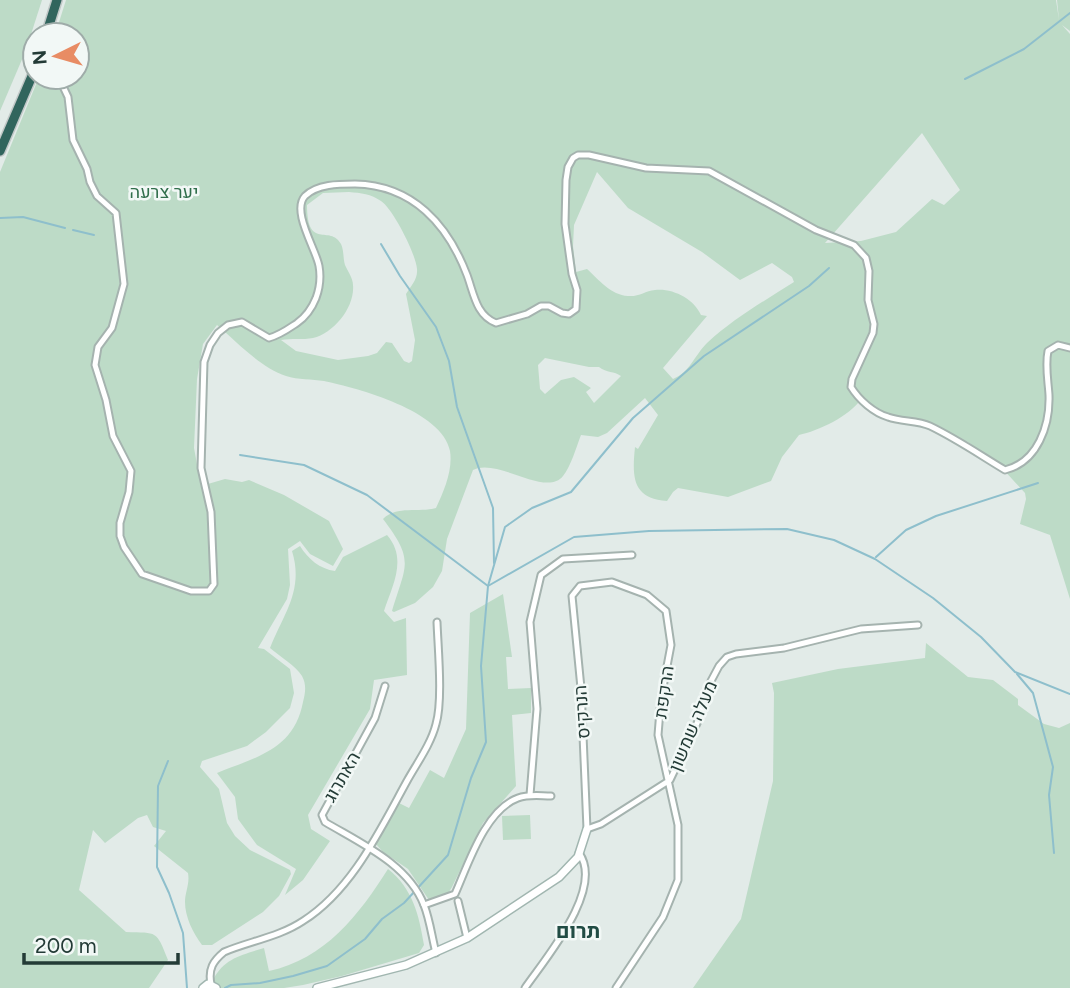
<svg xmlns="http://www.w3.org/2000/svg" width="1070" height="988" font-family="Figtree,Heebo,sans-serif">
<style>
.green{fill:#bddbc7;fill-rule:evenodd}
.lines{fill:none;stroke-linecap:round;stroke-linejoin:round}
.stream{stroke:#8ebfcc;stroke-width:2}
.street-casing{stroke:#a5b3af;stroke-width:9}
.secondary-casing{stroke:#a1b6b0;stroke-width:10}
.highway-casing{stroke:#c1c8c7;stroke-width:12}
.street{stroke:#fff;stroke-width:5}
.secondary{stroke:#fff;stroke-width:7}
.highway{stroke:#31655d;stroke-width:9}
.labels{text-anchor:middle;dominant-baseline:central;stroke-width:5;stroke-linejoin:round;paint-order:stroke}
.park-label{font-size:18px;fill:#316f4c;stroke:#f2f8f6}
.street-label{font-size:18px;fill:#233b36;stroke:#f2f8f6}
.quarter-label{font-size:21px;font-weight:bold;fill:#214c44;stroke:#f2f8f6}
</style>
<rect width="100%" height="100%" fill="#e2ebe8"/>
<g class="green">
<polygon points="0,0 42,0 26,50 0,111"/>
<path d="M66,0H1056L1059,20L1057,0H1070V31L1062,25L1070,34V599L1050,535L1020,524L1026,499L1025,493L1002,468L968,442L883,412L861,399C850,416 818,431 799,435L782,457L771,481L728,497L678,488L673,492L667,501C632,498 632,477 635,447L638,449L658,415L645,398L607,433L598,437L581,435C576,448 571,466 563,476C546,498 497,457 473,470L447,539L442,571L433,587L415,603L394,612L392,611C406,564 415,561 383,519C397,505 419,513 436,508C444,491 453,470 450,451C443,411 358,388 324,381C312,379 298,380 286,376C261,368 237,342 217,325L203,344L197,379L194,448L201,486L225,479L242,482L249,480L284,495L329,521L343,549L333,566L310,554L300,541L288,549L290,585L287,599L258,648L264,649L290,669L294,693L290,708L266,732L247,746L202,761L200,767L219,789L227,823L235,836L250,850L290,870L291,874L279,896L263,912L212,945H202C193,933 185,917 185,902C185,892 190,884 188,873L154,846L166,831L153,827L147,815L138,818L105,843L93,830L79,890L126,932C158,933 156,930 168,960L149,988H0V172L39,77H77V35H55ZM922,133L960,190L944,205L932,199L896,232L861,241L825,243ZM597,172L628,208L702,252L740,280L772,263L792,277L794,282C764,301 733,319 707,343C694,356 690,372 673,379L663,368L707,316L701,315C694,299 673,288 655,290C645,291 639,297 628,296C611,295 599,280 587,269L576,272L573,246L574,225ZM349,192C361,193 371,194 381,201C393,209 416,254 417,269C418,279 411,286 406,294L415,340L412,361L409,363L404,361L392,343L386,342L377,353L368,356L338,360L296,351L281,340C291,338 303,340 313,338C334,333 355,307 353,285C353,278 348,272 345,265C343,259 344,250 341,244C330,224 307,251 307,205L323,193ZM545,358L589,367H599C607,373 614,371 621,376L594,403L586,392L591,388L574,377L561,380L545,394L540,389L538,365Z"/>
<path d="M387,535C408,559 392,586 384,611L394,622L406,618L407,675L374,680L370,709L308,815L311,829L330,841L303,880L285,895L296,869L257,845L238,819L235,797L217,773C256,757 294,750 303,702C305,694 307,685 302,676C296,666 279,656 270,648C284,613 304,590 292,551L300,546C308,559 320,569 335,571L343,557Z"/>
<polygon points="503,594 512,657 506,657 508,689 531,688 531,713 512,715 516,786 483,823 452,887 449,892 429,900 408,869 383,852 376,844 399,803 409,808 430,770 444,778 466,729 470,613"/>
<polygon points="926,643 968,677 993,680 1018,699 1018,705 1044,724 1059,728 1070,723 1070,988 693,988 741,919 773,781 774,693 772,683 838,669 925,658"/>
<polygon points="530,815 531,839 503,840 502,816"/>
<path d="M388,869C413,889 419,915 424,945L419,953L342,976L303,985L284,988H219L213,980C224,958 242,955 264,948L269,971C325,959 359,915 388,869Z"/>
</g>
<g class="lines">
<g class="stream">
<polyline points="965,79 1024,49 1070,13"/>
<polyline points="0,218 23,217 65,228"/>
<polyline points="73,230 94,235"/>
<polyline points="381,244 400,276 436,327 449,361 457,407 493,508 494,563"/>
<polyline points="240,455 304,465 367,495 488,586 574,537 649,531 787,529 834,540 875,559 933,598 981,637 1015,672 1070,694"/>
<polyline points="876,557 906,530 936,516 1038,483"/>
<polyline points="1017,674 1033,693 1053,767 1049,795 1054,853"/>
<polyline points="168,761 158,786 157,867 169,893 183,933 187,988"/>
<polyline points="225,988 231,985 260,983 293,976 327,966 365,939 382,919 404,903 448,855 471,778 486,742 481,666 488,586 505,527 532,508 571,492 633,418 704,356 809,286 829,268"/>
</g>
<defs>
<g id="street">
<path d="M56,77L60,80L68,97L73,140L87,169L90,182L97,196L116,213L117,222L124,284L112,328L98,347L95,365L106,400L113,436L131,471L129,492L120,523V536L124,547L142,574L191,591H209L214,584L211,512L201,468L204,362L210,345L218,333L228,325L242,322L269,338C280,335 288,329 297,323C307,316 312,308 316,298C320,287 321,277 319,266C316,249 291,211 305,196C317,184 339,184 355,184C413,185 448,225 467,275C474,294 476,315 496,323L527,314L541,306H549L562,313L569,314L576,309L577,290L572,274L565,224L566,180L568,167L573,158L578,155H589L646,168L709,171L816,230L854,245L866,258L869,271L868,300L874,324L873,333L852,379L851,387C859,400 874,413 888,417C902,422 917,420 930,426C957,439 980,455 1005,470C1038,462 1050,425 1049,395C1048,380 1045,365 1048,351L1058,345L1070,348"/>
<path d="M385,686L375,718L322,815L325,822C360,843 408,864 424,905C430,920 432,938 436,953"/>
<polyline points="530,795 537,709 530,622 541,575 563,559 632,555"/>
<polyline points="458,901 467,938"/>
<path d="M424,905L455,894C468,865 485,810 518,798C529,794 540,796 551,796"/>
<path d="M211,984C208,969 213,961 224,952C250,941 279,937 303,921C352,890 380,830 407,781C417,763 431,744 436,724C443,700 438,649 437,622"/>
<path d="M525,988C545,959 605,889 579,853"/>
<polyline points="616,988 663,917 678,880 678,825 658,735 661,698 671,645 666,611 647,595 612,582 580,586 572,596 581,688 587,829 601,824 670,780 699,719 711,681 719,666 727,657 736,654 784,648 861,629 918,625"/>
</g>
<g id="secondary">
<polyline points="203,988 208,984 216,988"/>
<polyline points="317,988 406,965 467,938 559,877 578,857 587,829"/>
</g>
<g id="highway">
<polyline points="46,35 57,0"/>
<polyline points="0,151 35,69"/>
</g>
</defs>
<use href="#street" class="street-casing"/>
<use href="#secondary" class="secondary-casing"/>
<use href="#highway" class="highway-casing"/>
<use href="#street" class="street"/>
<use href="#secondary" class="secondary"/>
<use href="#highway" class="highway"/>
</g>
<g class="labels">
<g class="park-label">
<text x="164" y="192">יער צרעה</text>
</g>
<g class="street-label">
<text transform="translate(664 692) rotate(-82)">הרקפת</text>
<text transform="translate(582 712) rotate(-94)">הנרקיס</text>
<text transform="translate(693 726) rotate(-67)">מעלה שמשון</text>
<text transform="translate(342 777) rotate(-60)">האתרוג</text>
</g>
<g class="quarter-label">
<text x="578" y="930">תרום</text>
</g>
</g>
<g transform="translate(56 56) rotate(265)"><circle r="33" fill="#f2f8f6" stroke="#9faca9" stroke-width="2"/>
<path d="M0-5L12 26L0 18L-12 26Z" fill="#e88c64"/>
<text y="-10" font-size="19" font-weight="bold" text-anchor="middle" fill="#233b36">N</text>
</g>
<path d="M24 953v10h154v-10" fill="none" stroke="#233b36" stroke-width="3.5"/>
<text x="35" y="953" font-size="21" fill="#233b36" stroke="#f2f8f6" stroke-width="5" paint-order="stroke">200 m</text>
</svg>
